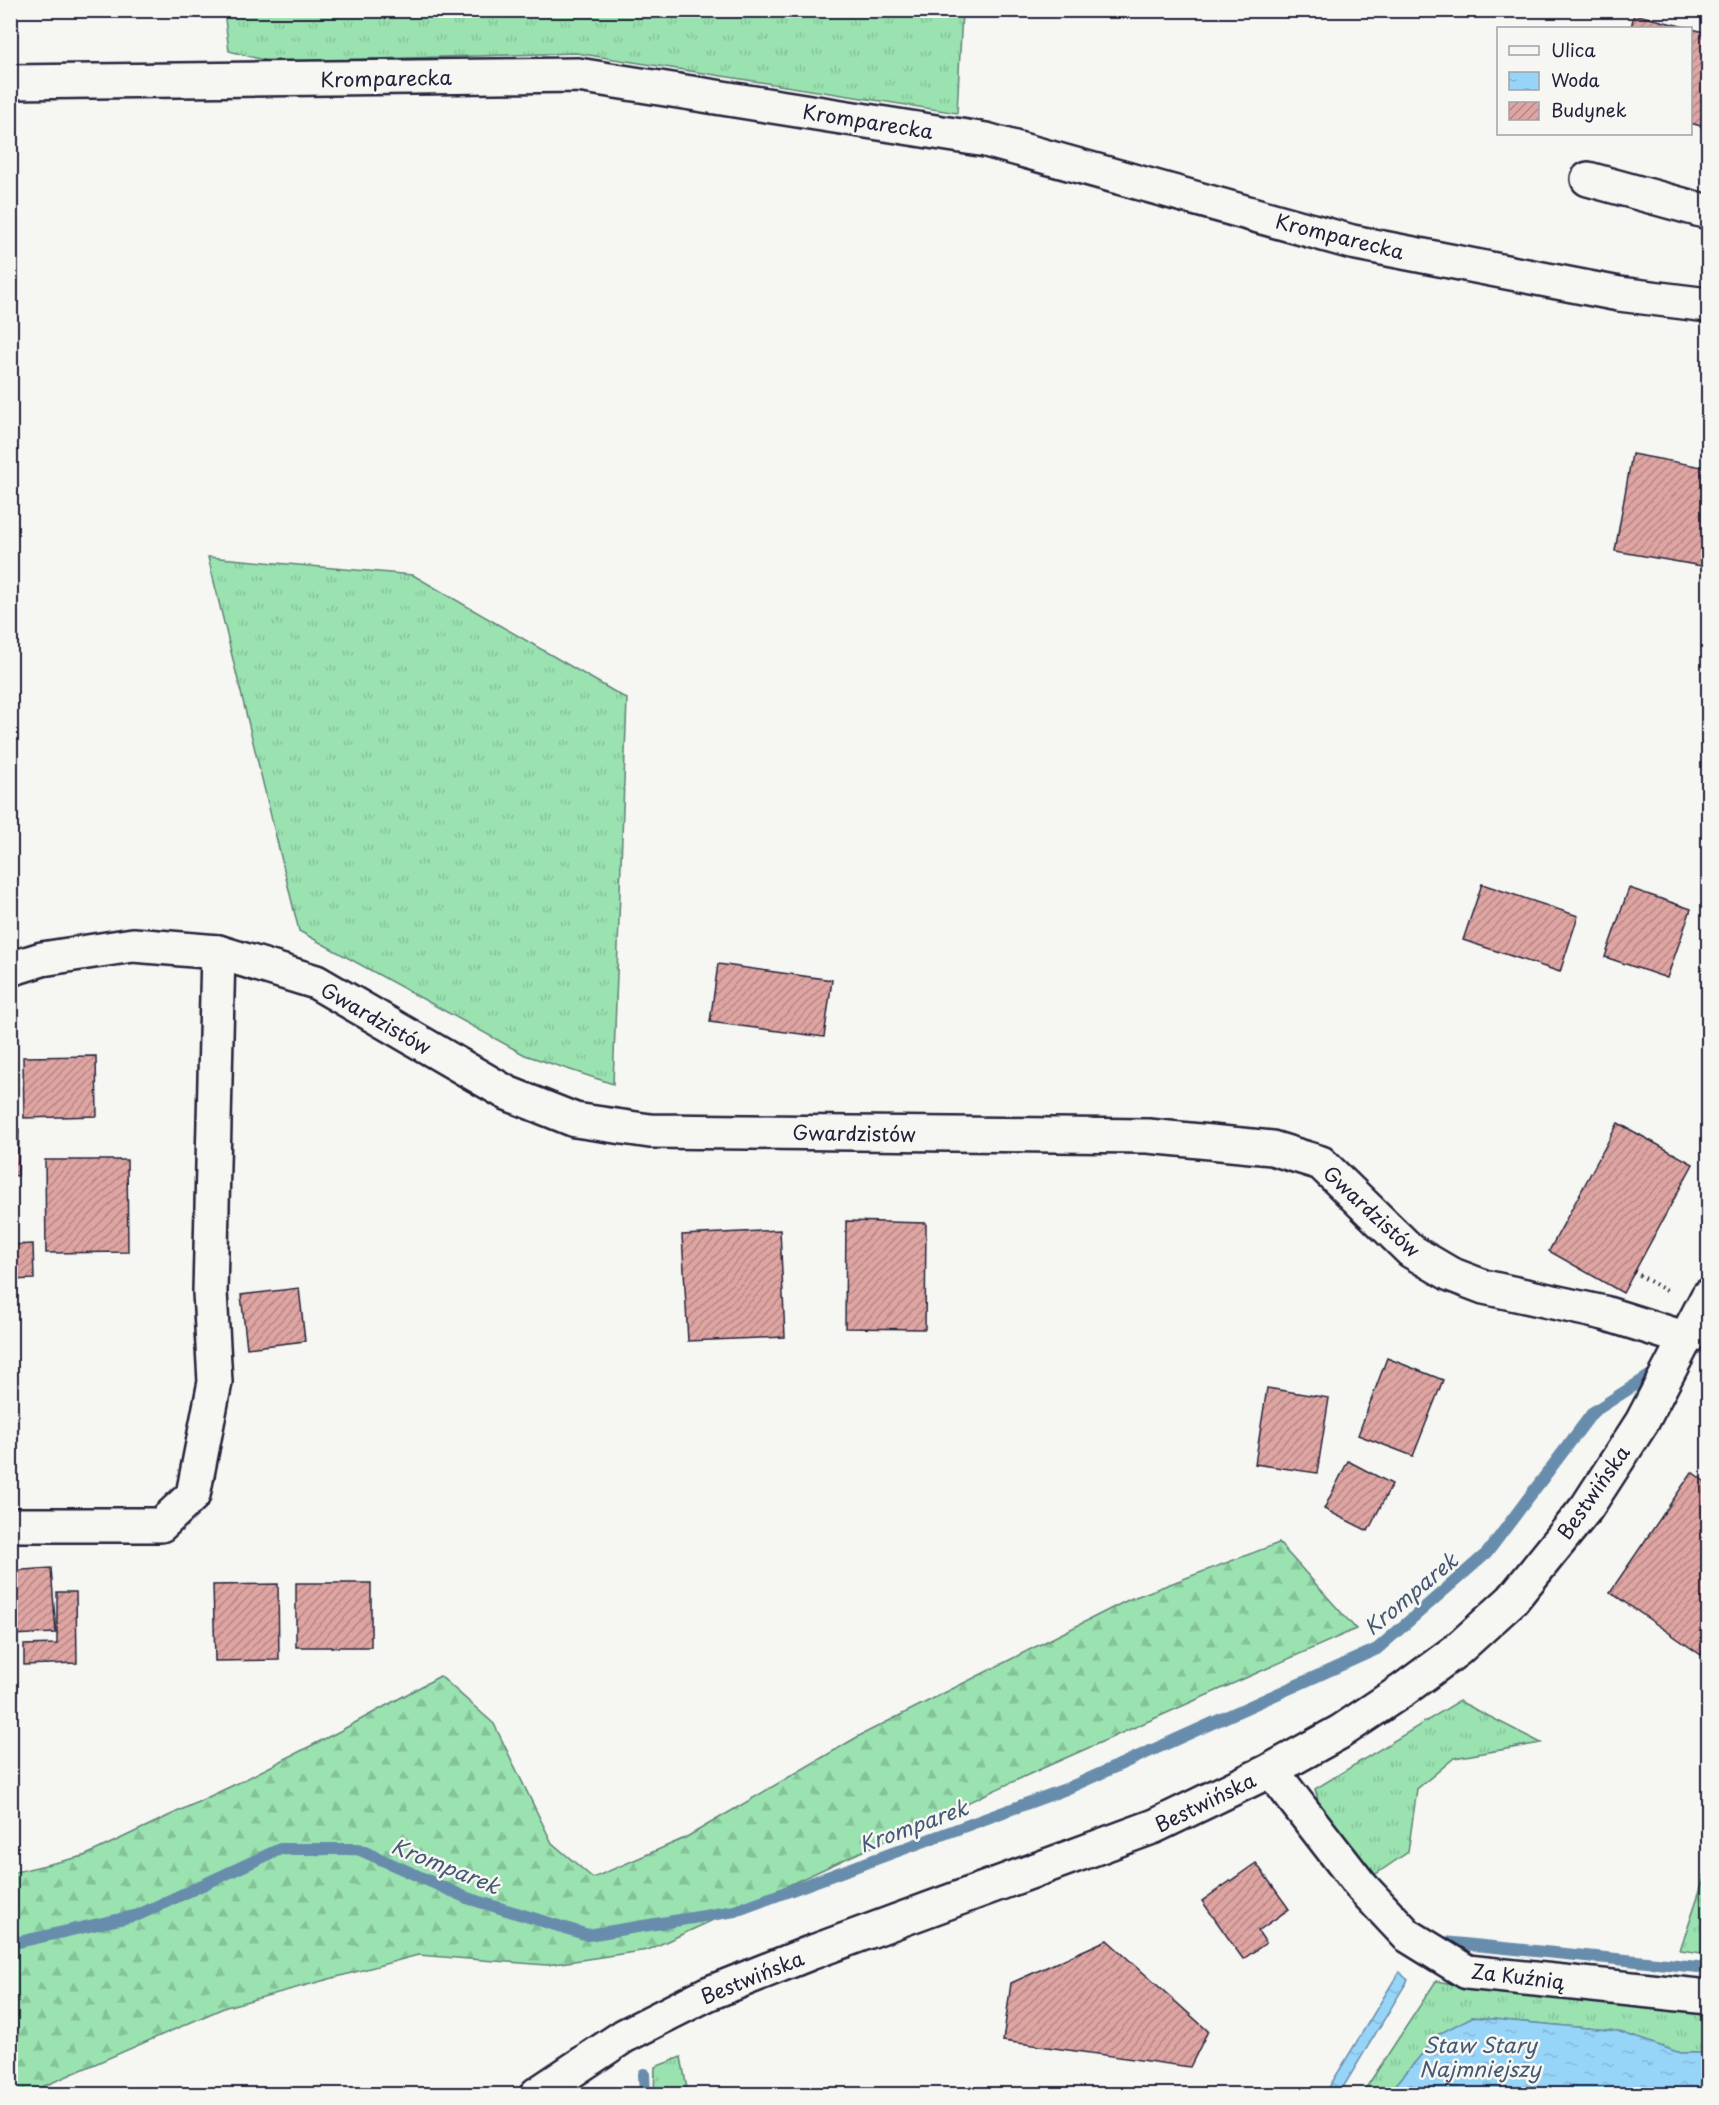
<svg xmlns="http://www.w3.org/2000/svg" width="1719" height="2105" font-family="'Playpen Sans',sans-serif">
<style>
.grass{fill:url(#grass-tufts);stroke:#5e8276;stroke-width:1.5}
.forest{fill:url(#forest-firs);stroke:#5e8276;stroke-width:1.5}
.water{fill:url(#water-ripples);stroke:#688dac;stroke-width:1.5}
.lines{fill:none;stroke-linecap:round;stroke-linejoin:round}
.stream{stroke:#688dac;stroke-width:12}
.building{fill:url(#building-hatch);stroke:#22223b;stroke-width:1.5}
.minor-casing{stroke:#22223b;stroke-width:38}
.path{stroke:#22223b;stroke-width:4;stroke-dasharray:1.5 4.5;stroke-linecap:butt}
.minor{stroke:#f6f6f2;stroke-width:33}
.labels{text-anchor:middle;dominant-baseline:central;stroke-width:5;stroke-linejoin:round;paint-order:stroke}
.street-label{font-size:20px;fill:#22223b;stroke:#f6f6f2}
.water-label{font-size:21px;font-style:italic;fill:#455874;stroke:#f6f6f2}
</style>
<defs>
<pattern id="grass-tufts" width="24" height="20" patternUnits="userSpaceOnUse" patternTransform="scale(1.5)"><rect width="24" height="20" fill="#9ae2b0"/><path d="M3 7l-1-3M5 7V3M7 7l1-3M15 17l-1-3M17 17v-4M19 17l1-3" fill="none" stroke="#84c298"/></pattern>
<pattern id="forest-firs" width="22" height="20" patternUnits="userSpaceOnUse" patternTransform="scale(1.5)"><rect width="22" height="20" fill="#9ae2b0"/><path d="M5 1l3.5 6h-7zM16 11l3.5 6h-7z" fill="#84c298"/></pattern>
<pattern id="water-ripples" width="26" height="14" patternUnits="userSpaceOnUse" patternTransform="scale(1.5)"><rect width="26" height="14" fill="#97d5f8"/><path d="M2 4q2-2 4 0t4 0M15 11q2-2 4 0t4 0" fill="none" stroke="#82b7d6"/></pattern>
<pattern id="building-hatch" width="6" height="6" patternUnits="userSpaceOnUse" patternTransform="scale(1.5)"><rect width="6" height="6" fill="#dfa5a2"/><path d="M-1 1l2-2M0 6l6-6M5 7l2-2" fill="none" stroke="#b48685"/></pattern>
</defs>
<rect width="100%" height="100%" fill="#f6f6f2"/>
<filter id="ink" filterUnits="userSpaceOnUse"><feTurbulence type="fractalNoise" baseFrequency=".0167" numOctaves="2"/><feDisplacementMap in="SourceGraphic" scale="12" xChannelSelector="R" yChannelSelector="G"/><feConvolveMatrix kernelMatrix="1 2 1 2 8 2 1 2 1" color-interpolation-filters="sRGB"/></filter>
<g filter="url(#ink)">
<g class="grass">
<polygon points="224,11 962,11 957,113 576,53 271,62 229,51"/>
<polygon points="208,557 413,575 627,699 613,1084 525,1055 299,931"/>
<polygon points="1459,1701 1541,1743 1454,1758 1417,1789 1408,1852 1370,1878 1321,1811 1315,1789"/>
<polygon points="1708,1866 1708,1954 1680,1950"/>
<polygon points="1436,1981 1492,1991 1708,2014 1708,2053 1680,2053 1617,2031 1472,2017 1439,2034 1388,2094 1362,2094"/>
<polygon points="681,2057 688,2094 654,2094 655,2067"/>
</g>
<polygon class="forest" points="1279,1543 1356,1629 1043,1768 648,1950 547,1965 418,1955 226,2007 26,2094 11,2094 11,1873 84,1856 240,1782 340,1731 440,1676 494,1724 552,1843 593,1878 685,1838 859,1736 1130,1599"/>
<g class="water">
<polygon points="1399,1972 1408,1980 1339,2094 1325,2094"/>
<polygon points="1472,2017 1617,2031 1680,2053 1708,2053 1708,2094 1388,2094 1439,2034"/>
</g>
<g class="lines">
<g class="stream">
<polyline points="1689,1350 1708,1337"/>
<polyline points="1443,1942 1708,1968"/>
<polyline points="10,1944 138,1915 280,1849 358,1849 467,1898 588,1935 735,1911 1066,1789 1377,1649 1487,1553 1593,1412 1660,1369"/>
<polyline points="644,2074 645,2094"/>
</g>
</g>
<g class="building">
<polygon points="1634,14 1708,33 1708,98 1701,126 1690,123 1690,28 1631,28"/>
<polygon points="1632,454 1708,468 1708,567 1615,551"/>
<polygon points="1482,884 1578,916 1560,972 1463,940"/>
<polygon points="1629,888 1691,909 1667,978 1605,957"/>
<polygon points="718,964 832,980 824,1037 710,1022"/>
<polygon points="96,1056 97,1116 24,1118 23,1057"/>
<polygon points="1618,1123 1693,1164 1623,1293 1549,1251"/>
<polygon points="10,1129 19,1129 18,1176 10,1175"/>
<polygon points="45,1160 127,1160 128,1252 46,1253"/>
<polygon points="846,1221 926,1223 925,1329 845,1328"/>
<polygon points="780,1230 785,1337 688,1341 682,1235"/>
<polygon points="33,1244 34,1279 10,1280 10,1245"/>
<polygon points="299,1288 305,1341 247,1348 241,1295"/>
<polygon points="1387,1358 1443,1380 1413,1456 1358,1435"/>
<polygon points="1267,1388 1329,1398 1317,1473 1255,1464"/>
<polygon points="1348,1461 1392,1484 1368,1531 1324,1509"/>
<polygon points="1692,1472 1708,1484 1708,1644 1701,1655 1610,1592"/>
<polygon points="51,1568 56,1633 10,1635 10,1571"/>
<rect x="296" y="1583" width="75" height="64"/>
<polygon points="278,1584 279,1660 215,1661 213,1585"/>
<polygon points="57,1592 76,1592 77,1663 24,1665 24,1645 57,1644"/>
<polygon points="1256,1863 1289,1909 1258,1931 1266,1943 1243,1959 1202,1901"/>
<polygon points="1107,1940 1208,2031 1190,2067 1003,2041 1011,1983"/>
</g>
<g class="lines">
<defs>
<g id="minor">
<polyline points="10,82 578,75 986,140 1352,242 1619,294 1708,305"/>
<polyline points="1588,179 1708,212"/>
<polyline points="10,969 42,959 133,945 218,952 316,982 507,1093 575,1120 650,1131 1148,1136 1272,1148 1321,1163 1411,1251 1450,1274 1484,1287 1604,1313 1687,1339"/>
<polyline points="10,1525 161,1525 193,1495 215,1382 210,1292 218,952"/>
<polyline points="1271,1770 1361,1886 1407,1935 1467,1972 1708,1997"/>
<polyline points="537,2094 624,2036 707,1994 810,1953 1155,1826 1271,1770 1340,1732 1403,1690 1457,1650 1512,1600 1587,1507 1642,1422 1708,1296"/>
</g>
</defs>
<use href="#minor" class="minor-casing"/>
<polyline class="path" points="1634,1272 1667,1291"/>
<use href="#minor" class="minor"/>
</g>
</g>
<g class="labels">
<g class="street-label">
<text transform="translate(386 78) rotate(-1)">Kromparecka</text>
<text transform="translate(868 121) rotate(9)">Kromparecka</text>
<text transform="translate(1340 236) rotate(14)">Kromparecka</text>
<text transform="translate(376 1018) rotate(30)">Gwardzistów</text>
<text transform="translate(854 1133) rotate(1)">Gwardzistów</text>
<text transform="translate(1372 1211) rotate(43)">Gwardzistów</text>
<text transform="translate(1593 1492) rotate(-55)">Bestwińska</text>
<text transform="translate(1205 1802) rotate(-26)">Bestwińska</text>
<text transform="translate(1518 1976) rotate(7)">Za Kuźnią</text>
<text transform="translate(752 1977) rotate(-22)">Bestwińska</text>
</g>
<g class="water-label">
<text transform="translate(1410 1593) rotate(-40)">Kromparek</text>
<text transform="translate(913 1825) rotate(-20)">Kromparek</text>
<text transform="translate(446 1865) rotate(22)">Kromparek</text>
<text x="1480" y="2044">Staw Stary<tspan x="1480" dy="24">Najmniejszy</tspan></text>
</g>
</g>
<rect width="1719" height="2105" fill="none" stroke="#f6f6f2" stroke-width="36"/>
<rect x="18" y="18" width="1683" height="2069" fill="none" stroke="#22223b" stroke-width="2" filter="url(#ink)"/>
<rect x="1497" y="27" width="195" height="108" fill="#f6f6f2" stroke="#a1a1a9" stroke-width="1.5"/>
<rect x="1509" y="46" width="30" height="9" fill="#f6f6f2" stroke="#a1a1a9" stroke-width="1.5"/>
<text x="1551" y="57" font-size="18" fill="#22223b">Ulica</text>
<rect x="1509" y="72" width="30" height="18" fill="url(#water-ripples)" stroke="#a1a1a9" stroke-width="1.5"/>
<text x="1551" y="87" font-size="18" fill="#22223b">Woda</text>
<rect x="1509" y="102" width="30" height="18" fill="url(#building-hatch)" stroke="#a1a1a9" stroke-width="1.5"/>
<text x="1551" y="117" font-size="18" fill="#22223b">Budynek</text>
</svg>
